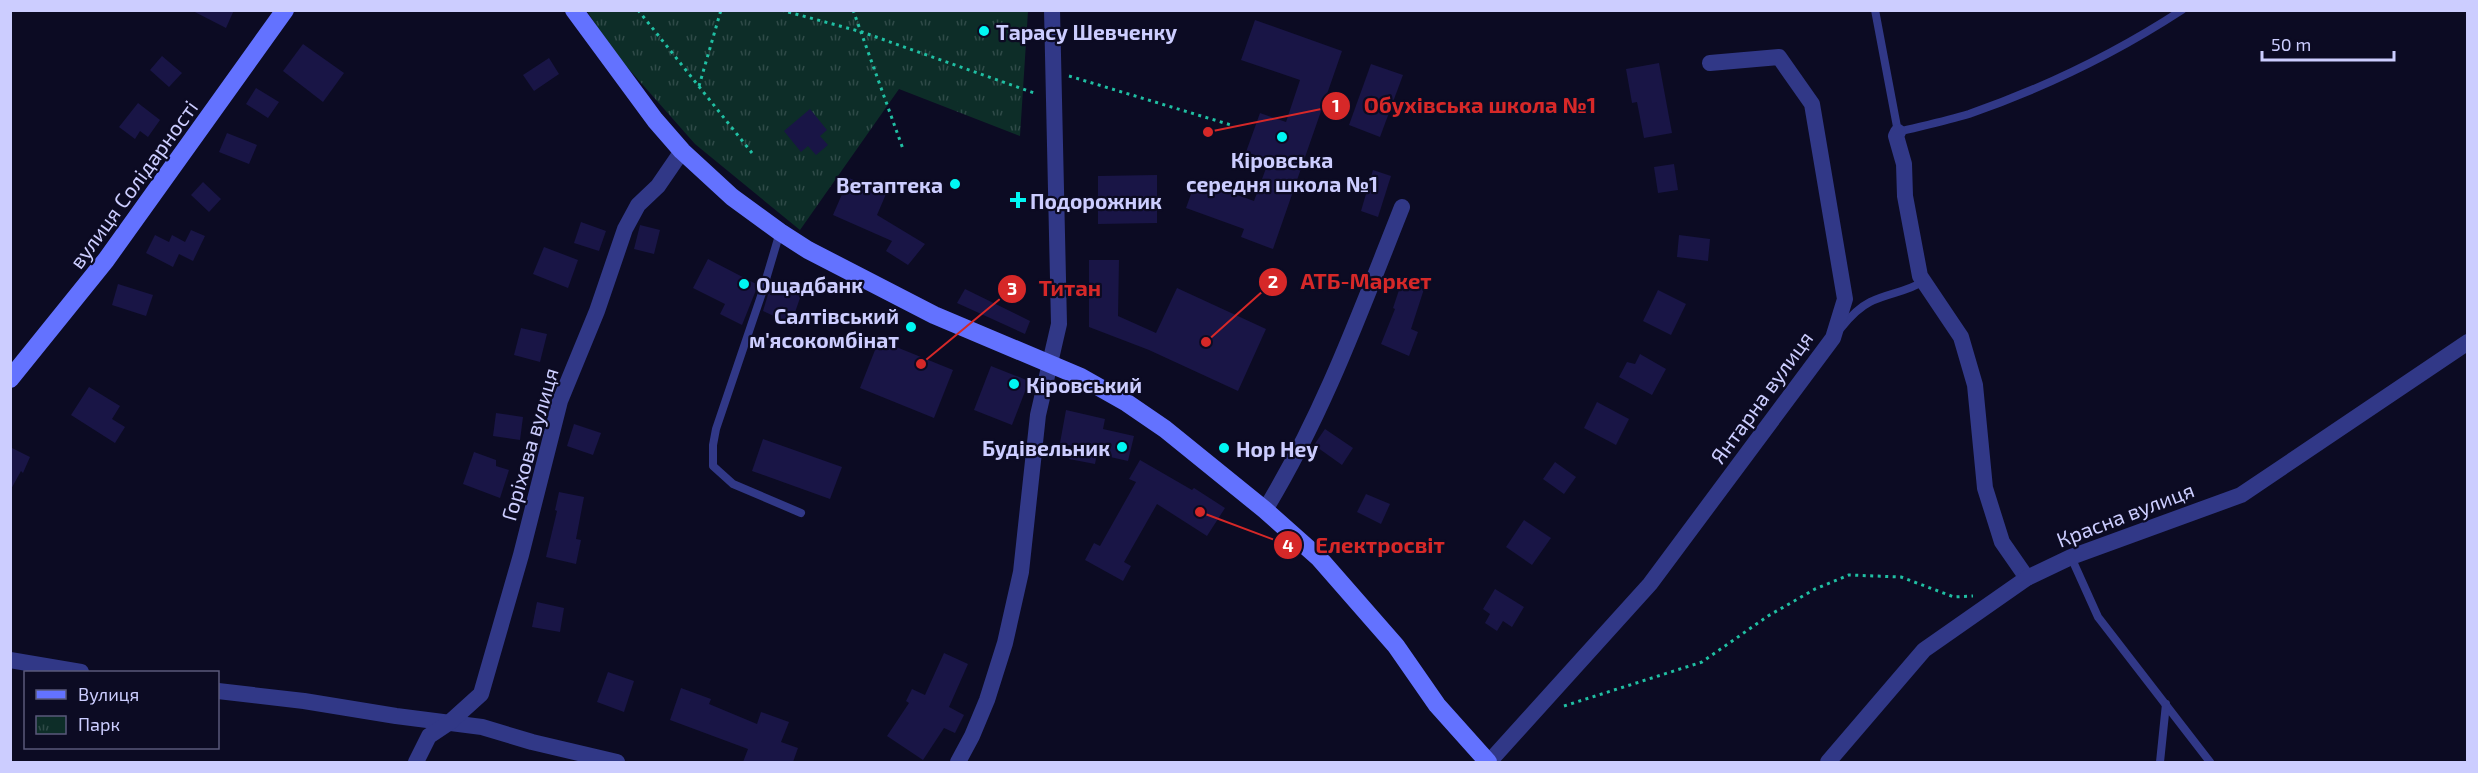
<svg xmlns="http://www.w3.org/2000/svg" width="2478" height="773" font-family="'Exo 2',sans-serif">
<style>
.park{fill:url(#park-tufts)}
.building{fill:#191546}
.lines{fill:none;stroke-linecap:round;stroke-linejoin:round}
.path{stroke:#20bfa3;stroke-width:3;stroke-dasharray:3 4.5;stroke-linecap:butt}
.lane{stroke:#313887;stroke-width:8}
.street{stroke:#313887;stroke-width:16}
.secondary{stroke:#6372ff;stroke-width:18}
.poi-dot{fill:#00f7f3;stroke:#0c0b23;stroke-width:2}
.labels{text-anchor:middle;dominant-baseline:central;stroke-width:4.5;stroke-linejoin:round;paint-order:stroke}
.poi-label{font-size:21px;font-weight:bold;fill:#cccdff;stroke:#0c0b23;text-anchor:start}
.street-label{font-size:21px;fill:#cccdff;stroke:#0c0b23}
.leader{fill:none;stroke:#d62828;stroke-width:2}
.callout-dot{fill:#d62828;stroke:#0c0b23;stroke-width:2}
.mark-label{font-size:18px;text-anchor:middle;font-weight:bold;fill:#fff}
.callout-label{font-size:22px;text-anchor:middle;font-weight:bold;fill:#d62828;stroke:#0c0b23;stroke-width:4.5;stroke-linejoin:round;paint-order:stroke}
</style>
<defs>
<pattern id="park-tufts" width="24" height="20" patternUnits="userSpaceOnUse" patternTransform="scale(1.5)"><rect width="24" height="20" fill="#0d2d28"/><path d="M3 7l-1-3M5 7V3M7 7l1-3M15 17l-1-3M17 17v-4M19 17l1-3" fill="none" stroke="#2f4a48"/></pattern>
</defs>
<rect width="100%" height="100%" fill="#0c0b23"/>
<polygon class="park" points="587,11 1028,11 1020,136 899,89 800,230 695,144 612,50"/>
<g class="building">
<polygon points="191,10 234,10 226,28"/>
<polygon points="1255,20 1342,51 1273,249 1241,237 1244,229 1186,208 1196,180 1254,201 1269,160 1246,152 1260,113 1286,122 1300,80 1241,60"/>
<polygon points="303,44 344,73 323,102 283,71"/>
<polygon points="162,56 182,73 169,87 150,70"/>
<polygon points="549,58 559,74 534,91 523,75"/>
<polygon points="1659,63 1672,133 1644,138 1637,102 1632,103 1626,69"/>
<polygon points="1371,64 1403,75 1380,137 1349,125"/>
<polygon points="256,88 279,102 268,118 246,104"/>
<polygon points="138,103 160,120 148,137 140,131 135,139 119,127"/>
<polygon points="810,109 827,130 820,136 828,145 816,155 808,146 801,152 784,131"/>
<polygon points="227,133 257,145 249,164 219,152"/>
<polygon points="1674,164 1678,190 1658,193 1654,167"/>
<polygon points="1373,170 1391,176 1378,217 1361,211"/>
<polygon points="1157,175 1157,223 1098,224 1098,176"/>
<polygon points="849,178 886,194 877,215 925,244 908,265 886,251 892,241 833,215"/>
<polygon points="203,182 221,199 209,212 191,195"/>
<polygon points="581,222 606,231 599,251 574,243"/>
<polygon points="640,225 660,230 654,254 634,249"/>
<polygon points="191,230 205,236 193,261 179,254 173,267 146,253 155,235 169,242 172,235 185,242"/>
<polygon points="1679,235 1710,239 1708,261 1677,257"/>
<polygon points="544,247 578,260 568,288 533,274"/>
<polygon points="708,259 758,285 742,325 720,314 725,304 693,288"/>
<polygon points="1089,260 1119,260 1118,316 1156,333 1177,288 1266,329 1238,391 1149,350 1089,327"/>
<polygon points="1402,281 1424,289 1411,329 1418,332 1409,356 1381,344 1395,309 1393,308"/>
<polygon points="118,284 153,295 146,316 112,305"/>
<polygon points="781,286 801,295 791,324 763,311 769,291 778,295"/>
<polygon points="965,289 1030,321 1025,334 957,303"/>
<polygon points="1658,290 1686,304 1671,335 1643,321"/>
<polygon points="521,328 547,334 540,362 514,355"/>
<polygon points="879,340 953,370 934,418 860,388"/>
<polygon points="1640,354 1666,369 1652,395 1619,377 1627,362 1635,364"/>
<polygon points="991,366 1029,381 1012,425 974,410"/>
<polygon points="89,387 120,406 112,419 125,427 115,443 71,415"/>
<polygon points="1597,402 1629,419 1616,445 1584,428"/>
<polygon points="1066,410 1105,419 1103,429 1134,436 1128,461 1097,454 1095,464 1069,459 1072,446 1060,443"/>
<polygon points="496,413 523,417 520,440 493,436"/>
<polygon points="574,424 601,433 593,455 567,446"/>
<polygon points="1325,429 1353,448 1342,465 1314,445"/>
<polygon points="763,439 842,467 830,499 752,471"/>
<polygon points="10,447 30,457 23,473 21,471 10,491"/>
<polygon points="474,452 496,460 496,466 509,470 500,498 463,484"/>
<polygon points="1140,460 1192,490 1194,488 1225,508 1207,536 1157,504 1124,562 1131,566 1123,581 1085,560 1094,543 1100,546 1136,482 1129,479"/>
<polygon points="1555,462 1576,477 1564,494 1543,479"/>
<polygon points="559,492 584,497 576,539 581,540 576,564 546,557 557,511 555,510"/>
<polygon points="1366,494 1390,504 1381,524 1357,512"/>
<polygon points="1524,520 1551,538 1532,565 1506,547"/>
<polygon points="1495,589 1524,607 1512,627 1503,621 1497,631 1485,623 1490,614 1483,609"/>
<polygon points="537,602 564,608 560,632 532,627"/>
<polygon points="944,653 968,664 949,707 964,715 955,733 944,728 923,760 887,736 909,703 906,701 912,689 925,695"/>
<polygon points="608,672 634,681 624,712 597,702"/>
<polygon points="681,688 711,699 709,704 757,724 761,712 789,722 781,742 798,748 793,762 743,762 748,749 670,720"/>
</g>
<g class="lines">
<g class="path">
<polyline points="638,10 752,153"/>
<polyline points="781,10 862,32 1037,94"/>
<polyline points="853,10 903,149"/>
<polyline points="1069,76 1231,125"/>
<polyline points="699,86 721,10"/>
<polyline points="1564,706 1702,662 1768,616 1815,589 1849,575 1901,577 1954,597 1973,596"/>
</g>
<g class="lane">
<path d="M1875,10L1898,132C1922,126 1946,121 1969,114C2044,88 2116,53 2182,10"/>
<polyline points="780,232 761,296 716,429 713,445 713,466 733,484 801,513"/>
<path d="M1841,328C1849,318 1858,308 1870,302C1888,293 1907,292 1924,281"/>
<polyline points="2071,557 2098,617 2210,762"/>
<polyline points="2160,762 2166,704"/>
</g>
<g class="street">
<polyline points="1898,132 1896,136 1904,164 1905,196 1920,276 1961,337 1975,385 1985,488 2002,542 2027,578"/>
<path d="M1265,510C1323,415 1361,310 1402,207"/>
<polyline points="10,660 81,672"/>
<polyline points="218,691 304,701 396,716 482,727 532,742 617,762"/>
<polyline points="416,762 429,736 450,722 481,694 521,555 560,401 597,311 625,229 638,205 658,186 682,151"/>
<polyline points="958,762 972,736 987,700 1005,643 1021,572 1038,415 1059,324 1052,10"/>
<polyline points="1489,762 1650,584 1833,338 1845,299 1812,104 1779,57 1710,63"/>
<polyline points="1828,762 1924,650 2027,578 2071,557 2241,495 2468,342"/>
</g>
<g class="secondary">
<polyline points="574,10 655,120 682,151 732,197 780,232 808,250 934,315 1081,377 1127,403 1165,429 1265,510 1319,558 1396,646 1437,705 1488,762"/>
<polyline points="10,379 106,260 285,10"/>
</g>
</g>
<g class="poi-dot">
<circle cx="984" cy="31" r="6"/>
<circle cx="1282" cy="137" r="6"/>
<circle cx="955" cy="184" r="6"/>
<path d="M1015 191h6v6h6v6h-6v6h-6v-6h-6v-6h6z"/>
<circle cx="744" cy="284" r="6"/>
<circle cx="911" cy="327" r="6"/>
<circle cx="1014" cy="384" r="6"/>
<circle cx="1122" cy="447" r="6"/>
<circle cx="1224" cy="448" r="6"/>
</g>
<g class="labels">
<g class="poi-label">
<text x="996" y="31">Тарасу Шевченку</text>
<text x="1282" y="159" text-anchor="middle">Кіровська<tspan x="1282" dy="24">середня школа №1</tspan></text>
<text x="943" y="184" text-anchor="end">Ветаптека</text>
<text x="1030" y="200">Подорожник</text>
<text x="756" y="284">Ощадбанк</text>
<text x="899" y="315" text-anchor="end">Салтівський<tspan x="899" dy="24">м'ясокомбінат</tspan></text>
<text x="1026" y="384">Кіровський</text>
<text x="1110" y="447" text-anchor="end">Будівельник</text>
<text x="1236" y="448">Hop Hey</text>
</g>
<g class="street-label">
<text transform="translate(133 184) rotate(-54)">вулиця Солідарності</text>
<text transform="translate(1761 397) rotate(-54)">Янтарна вулиця</text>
<text transform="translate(529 444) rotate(-74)">Горіхова вулиця</text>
<text transform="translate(2125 514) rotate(-21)">Красна вулиця</text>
</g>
</g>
<path class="leader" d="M1208 132L1336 106M1206 342L1273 282M921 364L1012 289M1200 512L1288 545"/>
<g class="callout-dot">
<circle cx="1208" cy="132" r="6"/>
<circle cx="1206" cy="342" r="6"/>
<circle cx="921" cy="364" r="6"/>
<circle cx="1200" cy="512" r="6"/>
<circle cx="1336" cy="106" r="15"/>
<circle cx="1273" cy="282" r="15"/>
<circle cx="1012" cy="289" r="15"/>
<circle cx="1288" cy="545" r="15"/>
</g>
<g class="mark-label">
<text x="1336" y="112">1</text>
<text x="1273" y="288">2</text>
<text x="1012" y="295">3</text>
<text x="1288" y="552">4</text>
</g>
<g class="callout-label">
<text x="1480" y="113">Обухівська школа №1</text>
<text x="1366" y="289">АТБ-Маркет</text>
<text x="1070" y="296">Титан</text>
<text x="1380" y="553">Електросвіт</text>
</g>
<rect width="2478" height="773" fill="none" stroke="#cccdff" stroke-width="24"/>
<rect x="24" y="671" width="195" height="78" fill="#0c0b23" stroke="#59597b" stroke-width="1.5"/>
<rect x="36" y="690" width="30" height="9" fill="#6372ff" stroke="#59597b" stroke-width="1.5"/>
<text x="78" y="701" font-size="18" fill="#cccdff">Вулиця</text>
<rect x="36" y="716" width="30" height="18" fill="url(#park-tufts)" stroke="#59597b" stroke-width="1.5"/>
<text x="78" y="731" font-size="18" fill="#cccdff">Парк</text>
<path d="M2262 51v9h132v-9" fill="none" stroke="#cccdff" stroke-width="3"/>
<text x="2271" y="51" font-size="18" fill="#cccdff" stroke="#0c0b23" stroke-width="4.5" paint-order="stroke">50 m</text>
</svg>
